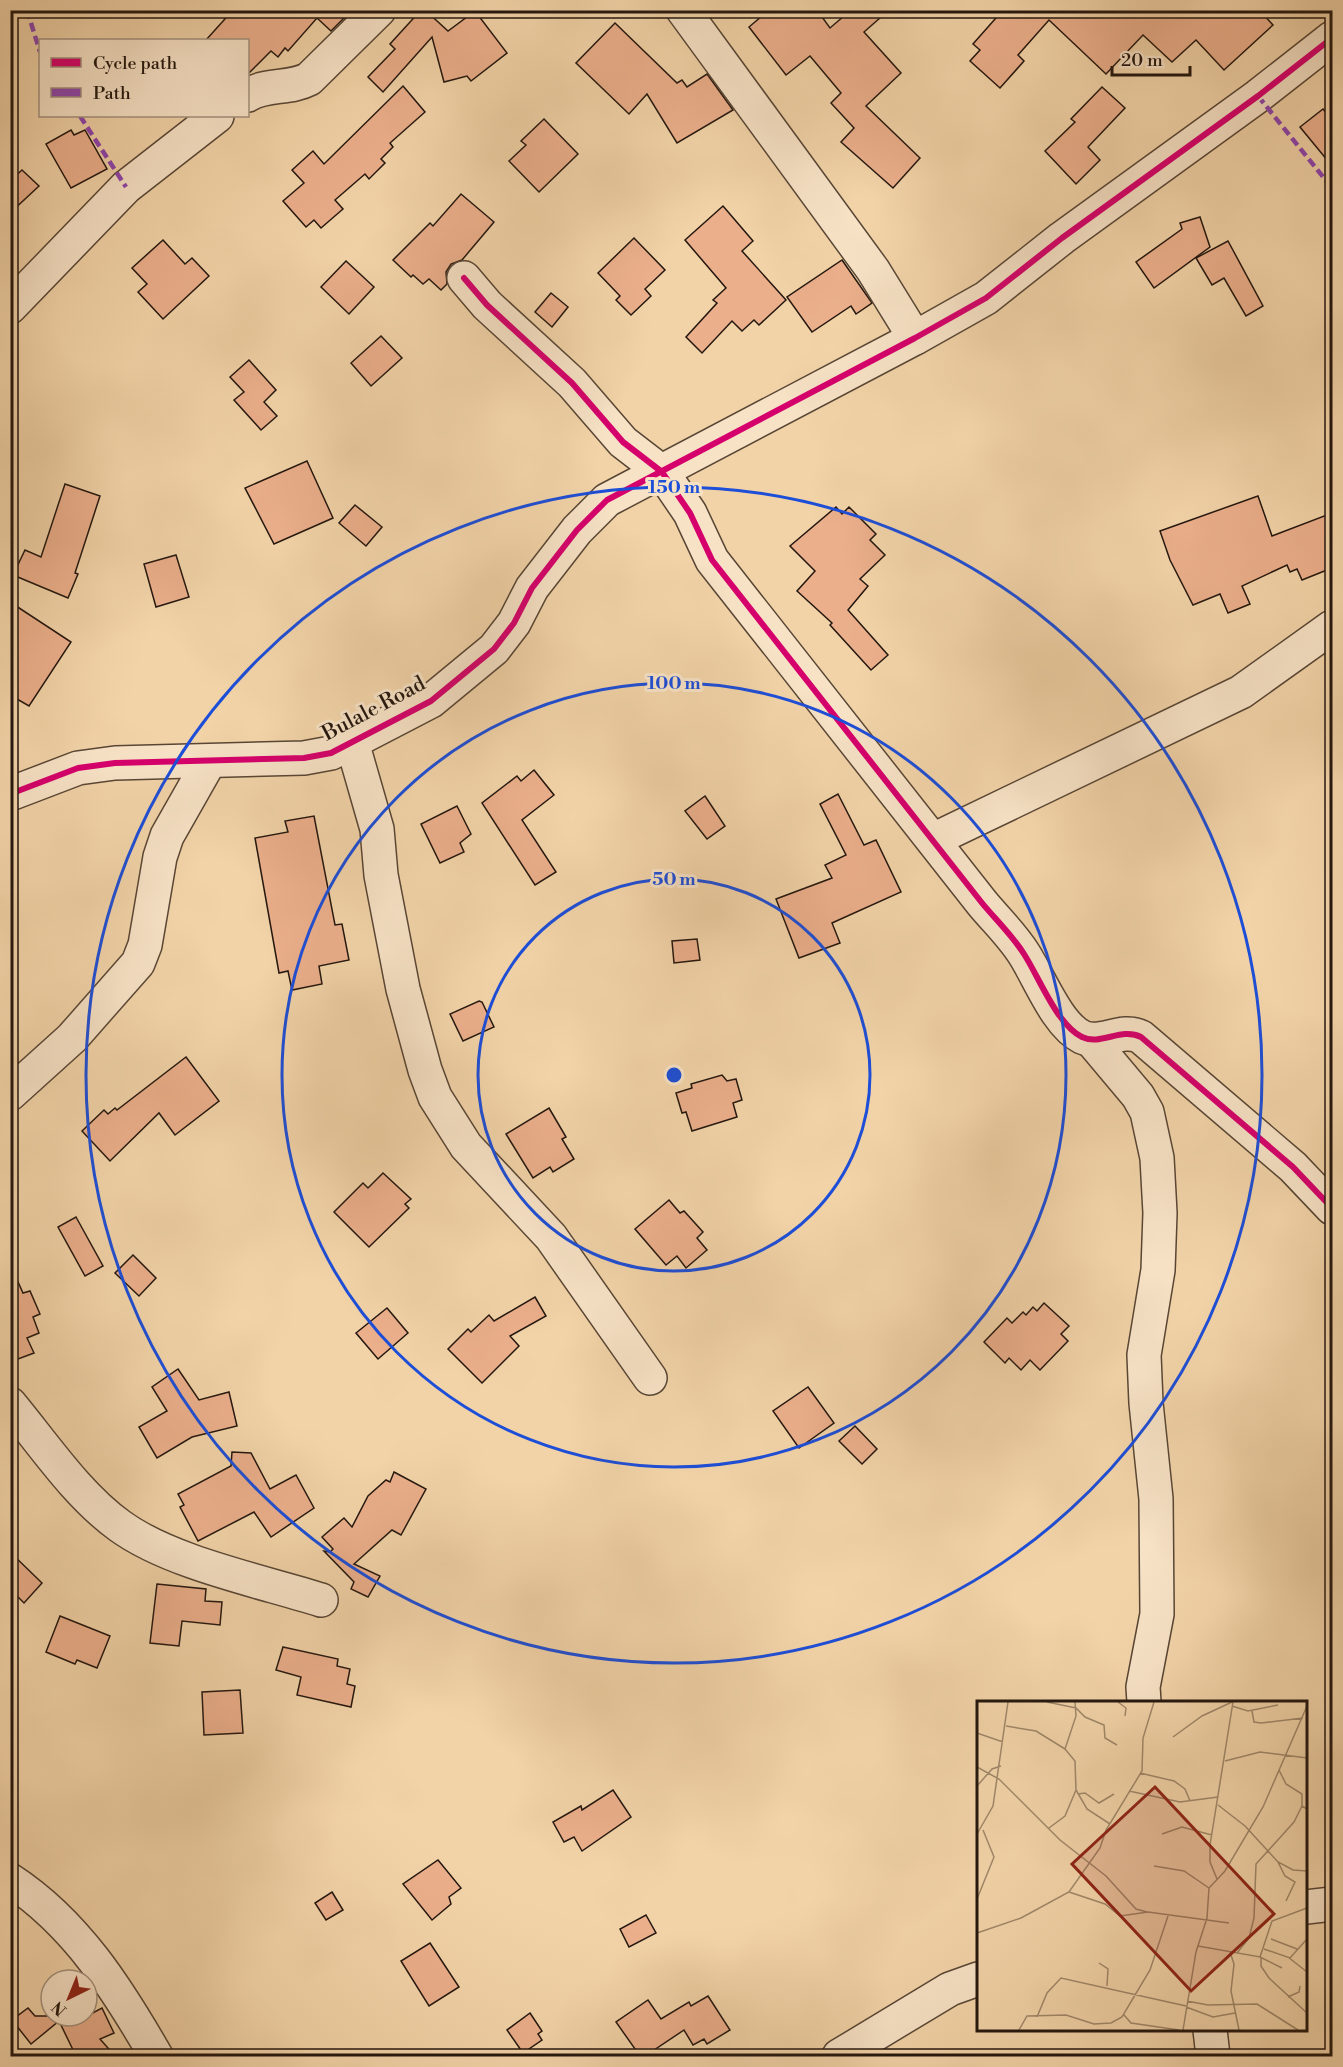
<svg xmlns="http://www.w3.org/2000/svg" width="1343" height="2067" font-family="'Libre Bodoni',serif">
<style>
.building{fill:#ebaf8b;stroke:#24170f;stroke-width:1.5}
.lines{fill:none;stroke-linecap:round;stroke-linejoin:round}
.minor-casing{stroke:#584635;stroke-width:36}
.minor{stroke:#f7e2c6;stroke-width:33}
.quiet{stroke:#8e44ad;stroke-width:4.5;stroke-dasharray:9 4.5;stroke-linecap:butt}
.cycleway-casing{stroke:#f7e2c6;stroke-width:10}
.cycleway{stroke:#d6006c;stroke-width:6}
.ring{fill:none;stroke:#1d4ed8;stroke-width:3}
.labels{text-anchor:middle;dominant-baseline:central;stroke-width:6;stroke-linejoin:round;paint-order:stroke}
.street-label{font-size:21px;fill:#24170f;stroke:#f7e2c6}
.inset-road{fill:none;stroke:#a0886b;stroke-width:1.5}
.view{fill:#8f2418;fill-opacity:0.15;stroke:#8f2418;stroke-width:3}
.inset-edge{fill:none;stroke:#24170f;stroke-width:3}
.centre{fill:#1d4ed8;stroke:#f7e2c6;stroke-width:3}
.ring-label{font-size:18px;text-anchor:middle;font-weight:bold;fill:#1d4ed8;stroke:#f7e2c6;stroke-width:6;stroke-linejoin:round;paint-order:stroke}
</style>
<rect width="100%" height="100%" fill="#f2d3a8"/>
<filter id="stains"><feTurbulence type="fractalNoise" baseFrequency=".00333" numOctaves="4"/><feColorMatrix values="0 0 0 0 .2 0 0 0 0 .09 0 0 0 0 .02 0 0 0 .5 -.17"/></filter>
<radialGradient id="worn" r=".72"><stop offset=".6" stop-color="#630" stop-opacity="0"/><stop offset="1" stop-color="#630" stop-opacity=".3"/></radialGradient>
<g class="building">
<polygon points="233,10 352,10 331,31 317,18 288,51 285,48 278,57 271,51 248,74 248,40 206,40"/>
<polygon points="421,10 425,10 448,31 475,11 507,53 471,81 467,76 444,82 432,37 383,92 368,77 395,49 390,44"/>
<polygon points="769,10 817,10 830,28 851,10 889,10 864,32 901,73 866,106 920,158 893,188 841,142 854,128 831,103 841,93 810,56 786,75 749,27"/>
<polygon points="1003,10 1259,10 1273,25 1224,70 1196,40 1172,62 1143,35 1106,74 1049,20 1018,55 1024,61 1000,88 970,61 980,50 973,44"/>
<polygon points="615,23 677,83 682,80 687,87 707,74 733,110 677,143 647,94 629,114 576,63"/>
<polygon points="403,86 425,112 390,143 393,147 381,159 385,163 369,179 365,174 335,200 343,209 321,228 314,220 306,227 283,201 304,183 292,170 313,151 324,164"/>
<polygon points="1102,87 1125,108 1088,147 1100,160 1076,184 1045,151 1075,122 1071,119"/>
<polygon points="1323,109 1332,120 1332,166 1300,127"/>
<polygon points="544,119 578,154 539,192 509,161 526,145 521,141"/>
<polygon points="71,130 74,135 85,130 107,169 71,188 46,144"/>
<polygon points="22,170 39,186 10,213 10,181"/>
<polygon points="461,194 494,222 462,260 451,264 446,272 447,284 441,290 429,279 423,284 413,275 411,277 393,260 430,223 433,226"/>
<polygon points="723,206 753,241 742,251 786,300 759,325 754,320 742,331 732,321 702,353 686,337 717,303 713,300 726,288 685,240"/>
<polygon points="1200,217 1210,247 1154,288 1136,262 1182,229 1180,223"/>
<polygon points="634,238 665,270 645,289 651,296 631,315 616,300 620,296 598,273"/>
<polygon points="163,240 185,264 192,258 209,276 163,319 138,292 147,284 132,268"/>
<polygon points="1228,241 1263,306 1246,316 1224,278 1212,285 1196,258"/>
<polygon points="842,260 872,303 856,314 851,306 812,332 787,297"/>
<polygon points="346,261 374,287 349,314 321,287"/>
<polygon points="551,293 568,307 552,327 535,312"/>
<polygon points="381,336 402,358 371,386 351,363"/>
<polygon points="249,360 276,390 264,402 277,416 261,430 234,400 244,392 230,377"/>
<polygon points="307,461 333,518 274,544 245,488"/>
<polygon points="65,484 100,496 75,573 78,574 68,598 13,575 25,550 41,557"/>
<polygon points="1258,496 1272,536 1332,513 1332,568 1302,580 1297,569 1290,572 1287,565 1242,586 1250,604 1228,613 1220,594 1193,605 1170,560 1160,531"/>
<polygon points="355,505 382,527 366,546 339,523"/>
<polygon points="836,507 842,514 849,507 876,534 870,540 885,555 860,579 868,586 848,610 888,655 871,670 830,625 832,623 797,591 815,571 790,546"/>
<polygon points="176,555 189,597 156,607 144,564"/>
<polygon points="10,602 71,642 29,706 10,695"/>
<polygon points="534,770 554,795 522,820 556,872 535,885 482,803 517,776 521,781"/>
<polygon points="838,794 864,845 876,840 901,892 832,923 840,943 799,958 776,899 832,878 825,865 846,855 820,804"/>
<polygon points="705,796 725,826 707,839 685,811"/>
<polygon points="457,806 471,834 460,843 464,852 440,863 421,824"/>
<polygon points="314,816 335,925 342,924 349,960 319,966 322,984 292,990 288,971 279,973 255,838 288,832 285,821"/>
<polygon points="697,939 700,960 674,963 672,941"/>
<polygon points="479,1001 482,1002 494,1027 463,1041 450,1014"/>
<polygon points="186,1057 219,1101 175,1135 159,1113 110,1161 82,1131 104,1110 108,1114 115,1108 117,1110"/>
<polygon points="722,1075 727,1081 736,1079 742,1100 733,1103 737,1117 692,1131 686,1112 682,1113 676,1093 692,1088 691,1084"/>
<polygon points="549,1108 566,1137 562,1139 574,1159 553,1172 550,1167 533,1178 506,1134"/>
<polygon points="383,1173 411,1199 405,1204 409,1208 369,1247 334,1212 363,1183 368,1188"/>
<polygon points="669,1200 680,1213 684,1211 703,1232 697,1238 707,1250 686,1268 677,1256 666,1265 635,1229"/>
<polygon points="76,1217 103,1266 85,1276 58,1227"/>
<polygon points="133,1255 156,1278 139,1296 115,1273"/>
<polygon points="10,1264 23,1293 30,1291 40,1314 33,1317 39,1333 27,1338 34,1353 10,1362"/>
<polygon points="535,1297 546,1316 510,1336 519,1346 482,1383 448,1349 468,1329 471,1332 489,1315 494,1321"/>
<polygon points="1044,1303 1069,1326 1061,1334 1068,1341 1040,1370 1030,1360 1021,1370 1009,1358 1005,1363 984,1342 1007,1318 1012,1323 1023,1312 1026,1315 1033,1307 1037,1311"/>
<polygon points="387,1308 408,1333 378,1359 356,1333"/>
<polygon points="178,1369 199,1400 229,1392 237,1426 192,1437 157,1458 139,1427 167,1411 152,1387"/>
<polygon points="808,1387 834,1423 799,1448 773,1411"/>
<polygon points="855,1426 877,1449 862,1464 839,1441"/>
<polygon points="232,1452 251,1453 270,1489 296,1475 314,1508 271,1537 254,1512 198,1541 180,1507 184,1505 178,1494 231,1466"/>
<polygon points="394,1472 426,1489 401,1535 392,1530 354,1564 380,1576 368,1597 351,1589 354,1582 324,1551 330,1552 333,1549 322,1537 344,1518 352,1527 368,1496 386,1480 390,1482"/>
<polygon points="10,1552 42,1583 24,1603 10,1589"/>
<polygon points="157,1584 206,1589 205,1601 222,1602 220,1625 182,1621 179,1646 150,1643"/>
<polygon points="60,1616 110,1636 97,1668 77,1660 75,1664 46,1652"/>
<polygon points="283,1647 338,1659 337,1666 350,1669 347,1684 355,1686 351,1707 297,1695 301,1677 276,1670"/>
<polygon points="240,1690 243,1733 204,1735 202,1692"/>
<polygon points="613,1790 631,1817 582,1851 574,1837 564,1842 553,1822 581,1806 582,1810"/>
<polygon points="438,1860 461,1888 449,1897 451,1904 432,1920 403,1884"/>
<polygon points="332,1892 343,1910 326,1920 315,1903"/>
<polygon points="646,1915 656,1933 629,1947 620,1929"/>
<polygon points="430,1943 459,1987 429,2006 401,1961"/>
<polygon points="708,1996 730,2030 707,2044 704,2039 693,2045 684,2030 645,2056 640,2056 616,2022 648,2000 661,2019 689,2002 691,2006"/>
<polygon points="28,2008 35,2016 87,2016 102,2008 114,2033 100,2039 115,2056 76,2056 59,2021 31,2044 12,2020"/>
<polygon points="530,2013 542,2031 538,2034 542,2040 523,2053 507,2030"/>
</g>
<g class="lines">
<defs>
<g id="minor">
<polyline points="683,10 873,270 915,338"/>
<path d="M248,95C265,84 290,89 309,79L379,10"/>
<path d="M464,278L487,305L572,383L623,442L662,472L690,513L712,560L982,903C996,920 1012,935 1024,954C1039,977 1057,1025 1082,1037C1101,1046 1121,1027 1141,1037L1293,1167L1332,1208"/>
<polyline points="10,307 126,187 217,116"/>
<polyline points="352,742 377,829 381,875 403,989 425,1070 435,1097 466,1146 551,1237 650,1378"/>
<polyline points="10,794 78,768 115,763 304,758 331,753 431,701 494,649 514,623 532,588 577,530 607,500 915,338 986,298 1062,238 1258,96 1332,38"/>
<polyline points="933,840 1241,692 1332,627"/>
<polyline points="1091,1040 1138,1096 1147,1112 1157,1158 1160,1213 1158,1270 1144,1355 1146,1403 1156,1499 1157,1614 1143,1687 1144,1702"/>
<polyline points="10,1094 72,1038 138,963 145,945 160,857 167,836 209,762"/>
<path d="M10,1404C44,1445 77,1495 120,1526C171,1563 261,1581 321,1600"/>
<path d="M10,1880C76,1923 118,1990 156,2056"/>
<polyline points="1306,1907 1332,1904"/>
<polyline points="1210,2030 1213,2056"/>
<polyline points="839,2056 950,1989 978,1979"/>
</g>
</defs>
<use href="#minor" class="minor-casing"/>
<use href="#minor" class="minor"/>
<g class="quiet">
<polyline points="27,10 40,52"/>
<polyline points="1258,96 1332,188"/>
<polyline points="80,116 126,187"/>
</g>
<defs>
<g id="cycleway">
<path d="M464,278L487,305L572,383L623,442L662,472L690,513L712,560L982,903C996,920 1012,935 1024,954C1039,977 1057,1025 1082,1037C1101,1046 1121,1027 1141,1037L1293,1167L1332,1208"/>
<polyline points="10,794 78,768 115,763 304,758 331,753 431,701 494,649 514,623 532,588 577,530 607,500 915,338 986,298 1062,238 1258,96 1332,38"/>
</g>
</defs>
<use href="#cycleway" class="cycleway-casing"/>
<use href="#cycleway" class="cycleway"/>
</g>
<g class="ring">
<circle cx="674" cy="1075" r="196"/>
<circle cx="674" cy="1075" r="392"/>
<circle cx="674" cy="1075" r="588"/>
</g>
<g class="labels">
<g class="street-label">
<text transform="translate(374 709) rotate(-28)">Bulale Road</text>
</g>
</g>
<g transform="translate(977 1701)">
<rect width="330" height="330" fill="#f2d3a8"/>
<path class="inset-road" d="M70,1L99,7L108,16L127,24L128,37L140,44M98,1L99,15L88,48L98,60L99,89L110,108L133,123M141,1L149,7L148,15M255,5L271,10L301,4M275,10L277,21L284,22L326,17M29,25L59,30L88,48M0,32L26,41M196,36L225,15L255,1M248,60L283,51L330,57M0,66L22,78L83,139L129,175L159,208L170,211M302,69L309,83L325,93V105L330,108M163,72L197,80L208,88L213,100M0,85L15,68L24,65M152,90L203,101L241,96M101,93L108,92L122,102L137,93M241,104L268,125L301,161L316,169L330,170M72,127L88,115L99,89M0,133L16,105L31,1M185,133L205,126L235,134M301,161L308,175L318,181L309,200M177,165L207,170L232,187M240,178L233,161V144L256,1M92,191L128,203L143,215L171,211L252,222M0,198L17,156L6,129M0,232L44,217L92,191L123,147L129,129L165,70L166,37L177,1M294,238L320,248M221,245L283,256L295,220L330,207M287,248L313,257L330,238M253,251L257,263L254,290L262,329M260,252L272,237L277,217L279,163L317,121L325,105M283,256L305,267M284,256V265L292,277L330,312M311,256L330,271M122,262L131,268L130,285M311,296L322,291L323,285M210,300L231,304L280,303L321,329M209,306L236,316L258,312M147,314L154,322L202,329M60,316L70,292L84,277L209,305M42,329L50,315L89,314L117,323L134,322L145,316L173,269L191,215M206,329L219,251L230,217L232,187L248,170L286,106L330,5"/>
<path class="view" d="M178,86L297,213L214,290L95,163Z"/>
<rect width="330" height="330" class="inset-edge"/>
</g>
<circle cx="674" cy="1075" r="9" class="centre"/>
<g class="ring-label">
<text x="674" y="493">150 m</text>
<text x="674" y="689">100 m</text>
<text x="674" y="885">50 m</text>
</g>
<rect width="1343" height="2067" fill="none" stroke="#f2d3a8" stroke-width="36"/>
<rect x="12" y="12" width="1319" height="2043" fill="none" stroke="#24170f" stroke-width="3"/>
<rect x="18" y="18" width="1307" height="2031" fill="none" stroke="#24170f" stroke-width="1.5"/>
<rect x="39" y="39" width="210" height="78" fill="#f7e2c6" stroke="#a3917d" stroke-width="1.5"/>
<rect x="51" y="58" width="30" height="9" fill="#d6006c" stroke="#a3917d" stroke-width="1.5"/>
<text x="93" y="69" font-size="18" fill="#24170f">Cycle path</text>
<rect x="51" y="88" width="30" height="9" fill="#8e44ad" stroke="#a3917d" stroke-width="1.5"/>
<text x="93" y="99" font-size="18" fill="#24170f">Path</text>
<g transform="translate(69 1998) rotate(223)"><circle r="28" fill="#f7e2c6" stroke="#a3917d" stroke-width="1.5"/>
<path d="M0-4.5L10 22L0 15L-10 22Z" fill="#8f2418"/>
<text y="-9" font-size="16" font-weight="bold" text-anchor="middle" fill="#24170f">N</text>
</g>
<path d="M1112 66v9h78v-9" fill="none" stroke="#24170f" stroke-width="3"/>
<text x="1121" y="66" font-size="18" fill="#24170f" stroke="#f7e2c6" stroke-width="4.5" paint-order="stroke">20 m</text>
<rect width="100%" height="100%" filter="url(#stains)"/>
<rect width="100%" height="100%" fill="url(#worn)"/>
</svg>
